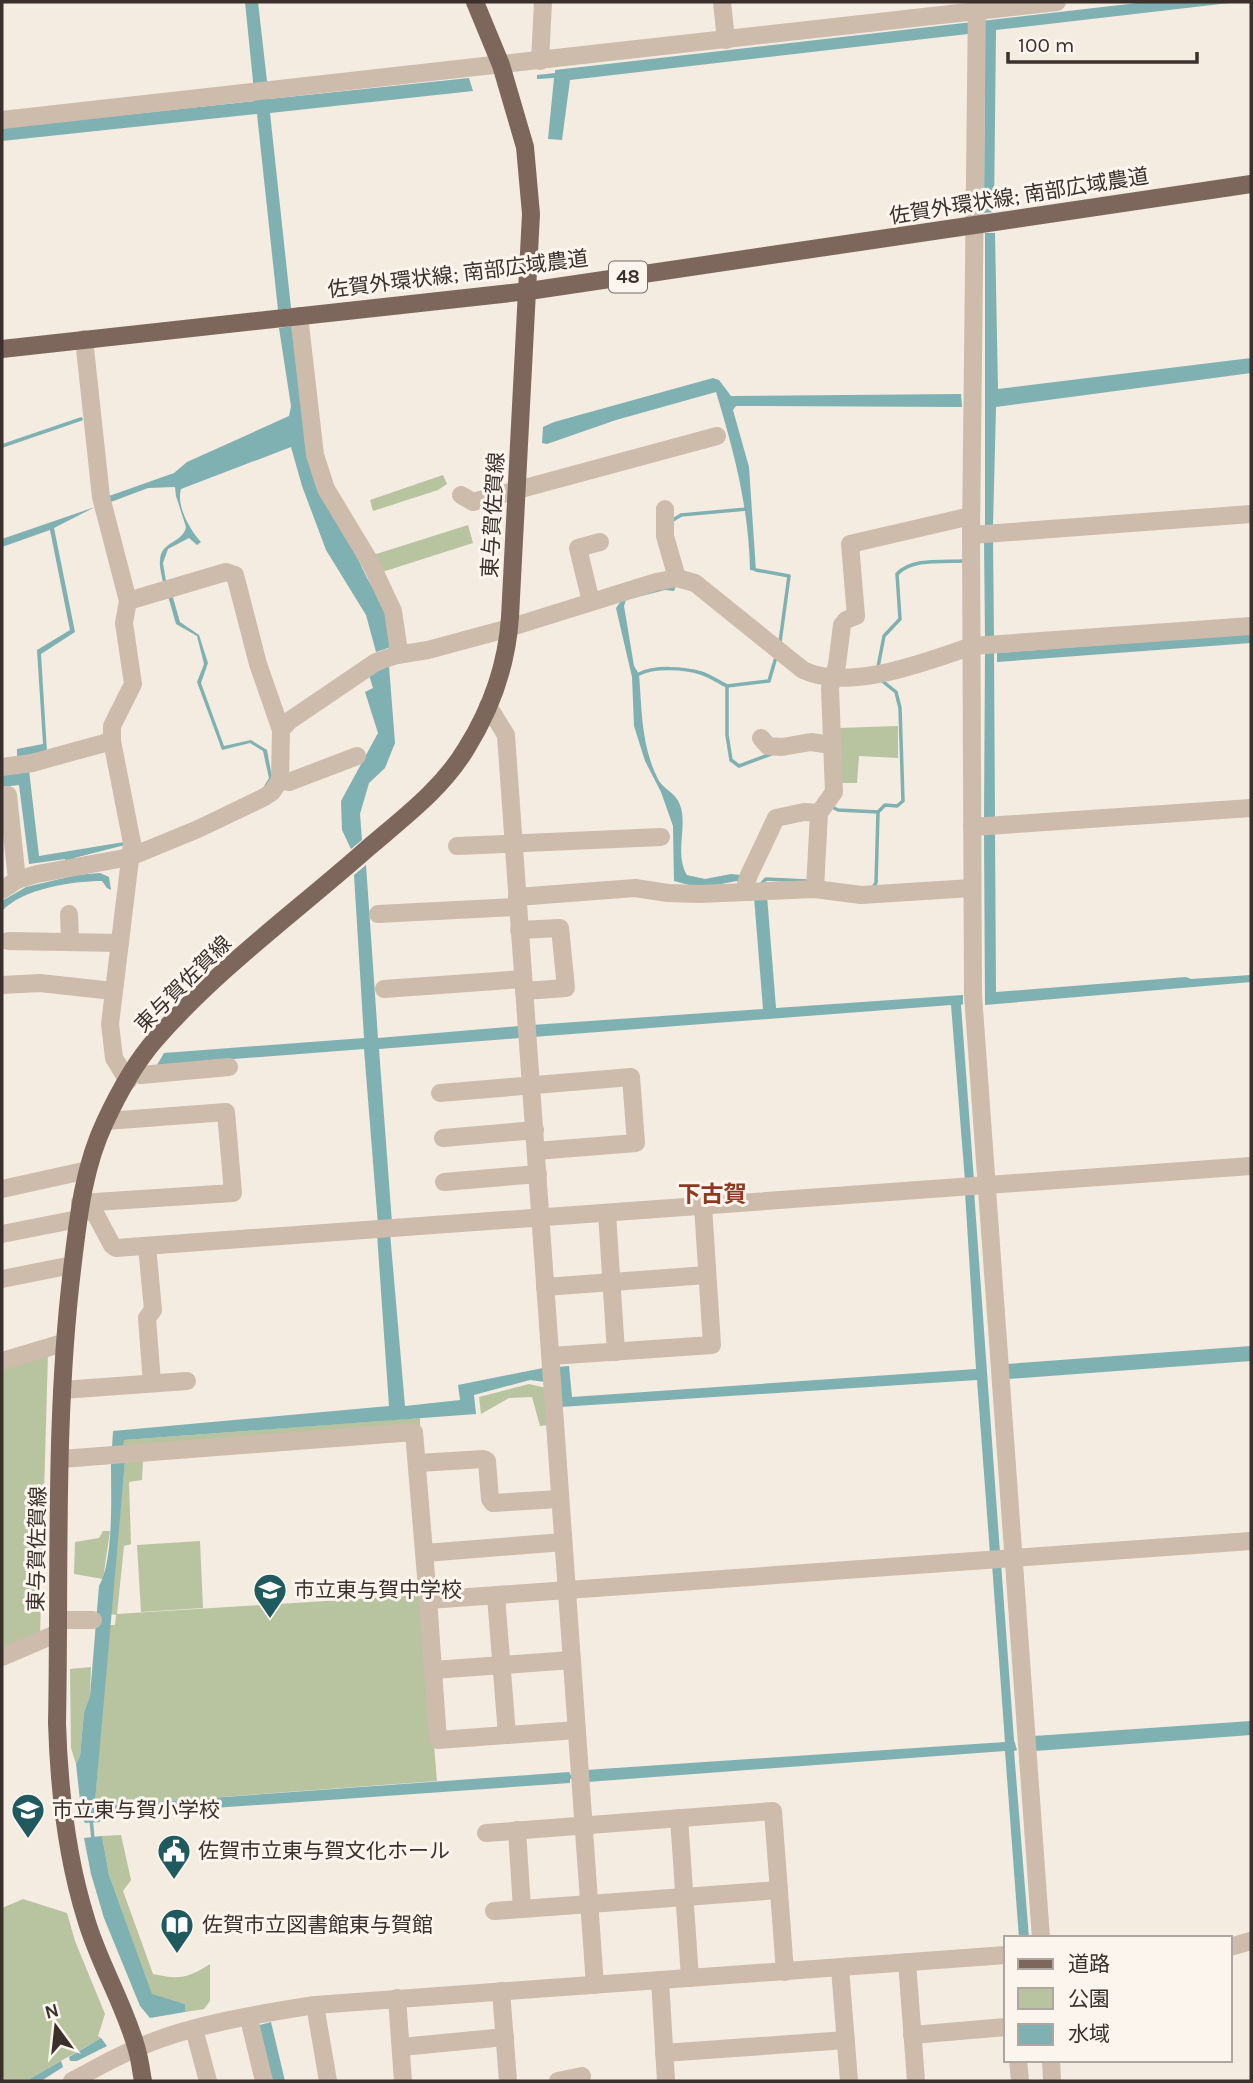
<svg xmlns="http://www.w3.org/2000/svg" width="1253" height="2083" font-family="Karla,'Noto Sans JP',sans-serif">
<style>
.green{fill:#b8c4a0}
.water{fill:#7fb0b2}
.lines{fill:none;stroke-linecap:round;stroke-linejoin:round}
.stream{stroke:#7fb0b2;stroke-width:3.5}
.minor{stroke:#cdbbac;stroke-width:18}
.major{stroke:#7d675c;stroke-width:18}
.labels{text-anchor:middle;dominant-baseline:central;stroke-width:6;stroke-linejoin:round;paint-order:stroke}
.shield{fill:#fbf5ee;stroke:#756b66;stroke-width:2}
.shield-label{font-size:19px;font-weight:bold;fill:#3b302b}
.street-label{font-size:21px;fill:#3b302b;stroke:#fbf5ee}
.poi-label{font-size:21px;fill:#3b302b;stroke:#fbf5ee;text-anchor:start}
.neighbourhood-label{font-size:23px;font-weight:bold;fill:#8c3b22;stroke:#fbf5ee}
</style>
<rect width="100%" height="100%" fill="#f4ebe1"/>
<g class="green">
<polygon points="443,475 447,484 438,490 373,511 370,500"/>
<polygon points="468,525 473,543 379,573 370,556"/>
<polygon points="898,726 898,758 859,756 857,783 841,783 838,728"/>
<polygon points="48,1353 40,1635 2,1651 2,1367"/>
<polygon points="529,1384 546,1388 549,1425 540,1426 532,1397 509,1398 481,1414 479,1397"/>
<polygon points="420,1418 420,1427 123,1447 123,1440"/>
<polygon points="143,1459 142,1480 129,1482 131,1544 124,1546 117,1614 422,1595 437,1781 99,1806 95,1802 109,1625 115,1625 116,1615 110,1614 125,1461"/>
<polygon points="103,1531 110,1531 103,1579 74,1574 75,1542 99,1538"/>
<polygon points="200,1541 203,1608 141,1612 137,1545"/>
<polygon points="91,1667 90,1696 84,1712 80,1756 76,1764 71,1748 70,1669"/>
<path d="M121,1835L131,1880L123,1891L153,1974C179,1980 188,1978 210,1964V2001L204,2009L185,2012V2004L152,1995L109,1875L102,1836Z"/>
<polygon points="23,1899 67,1913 75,1941 105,2014 98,2036 101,2038 26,2081 2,2081 2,1908"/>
</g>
<g class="water">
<polygon points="245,2 258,2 269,99 469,78 473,91 270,113 291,308 278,310 257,114 2,141 2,128 255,101"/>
<polygon points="1146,2 1238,2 996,30 994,212 984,213 985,32 570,80 562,140 548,139 554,78 537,79 537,75 555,73 555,70"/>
<polygon points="985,233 995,233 998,389 1251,358 1251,373 996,407 993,526 985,527"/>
<path d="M292,326L309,455L367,578L388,614L391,647L376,652L366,615L326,550L302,486L291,447L181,489C176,506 190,530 201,542L197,545L189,538L168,549L163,563L167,587L164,588C163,579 159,569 160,560C161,541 183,543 186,527L176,496L175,487L148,488L111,502L109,496L174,473L187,462L289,416L291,406L279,328Z"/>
<path d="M713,378L719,380L731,396L961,394L962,407L736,406L733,410L749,467L756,571L750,570C749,509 734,451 716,392L616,420L547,444L542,443L543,427L554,422Z"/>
<polygon points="95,507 54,528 75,632 41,654 47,752 17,759 17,749 43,744 37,650 70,630 50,530 2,547 2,539"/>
<polygon points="984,538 993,538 994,638 985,638"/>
<path d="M676,586L674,591L665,590L626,600L624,606L634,666L639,674C642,711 641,747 659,781C665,790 677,794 680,805C688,826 674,853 687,875L705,879L731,874L740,875L742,880L700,888L674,881L673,826L661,792L645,761L634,726L632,677L616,608L624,597Z"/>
<polygon points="172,594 180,622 199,635 208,663 201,683 224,746 251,740 267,750 272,777 265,791 245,797 263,788 269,778 263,751 250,743 222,750 197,682 204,664 197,636 176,624 168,596"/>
<polygon points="1251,634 1251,643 997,662 997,653"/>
<polygon points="994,651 995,820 984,821 985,652"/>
<polygon points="389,666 395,743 385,768 369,783 360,814 362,840 351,849 342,830 341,801 378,733 365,692 373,688 369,675"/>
<polygon points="29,770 39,856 124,842 125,845 74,858 74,861 66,862 65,859 29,864 19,785 2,787 2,773"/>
<polygon points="984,832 995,832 996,992 1186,977 1191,979 1251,975 1251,982 985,1005"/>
<polygon points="366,865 378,1038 519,1026 520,1038 379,1049 392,1223 378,1225 364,1049 157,1065 164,1053 364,1038 354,875"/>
<path d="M100,873L109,877L111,890L107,888L102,881C72,881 22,889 2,911V901L26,887L77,875Z"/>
<polygon points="767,896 776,1008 963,995 963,1004 961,1005 974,1181 965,1181 951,1005 533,1037 532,1025 763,1009 754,897"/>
<polygon points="974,1191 1000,1553 990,1554 977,1380 560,1407 557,1367 569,1366 572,1397 976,1369 965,1192"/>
<polygon points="390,1233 405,1406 460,1400 458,1385 543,1368 545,1382 530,1380 474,1395 476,1414 124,1440 123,1447 112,1448 113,1431 389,1406 377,1234"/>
<polygon points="1251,1346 1251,1361 1008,1379 1007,1364"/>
<path d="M125,1461L95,1802L99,1806L569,1772L573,1779H570V1783L101,1816L100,1822L85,1823L82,1818L76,1764L80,1756L84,1712L90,1696L99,1586C114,1560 111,1495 111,1463Z"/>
<polygon points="1001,1563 1014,1740 1017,1750 1014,1751 1029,1938 1019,1938 1005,1751 587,1782 586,1770 1005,1742 992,1564"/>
<polygon points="1251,1721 1251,1735 1035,1751 1034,1736"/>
<polygon points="102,1836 109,1875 152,1994 185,2004 185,2012 150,2018 140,2006 104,1918 91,1874 84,1838"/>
<polygon points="271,2022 285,2081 269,2081 256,2026"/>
<polygon points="101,2038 107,2046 77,2061 70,2061 69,2057"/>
<polygon points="61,2061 63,2067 41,2081 26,2081"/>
</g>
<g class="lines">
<g class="stream">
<polyline points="2,446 81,419"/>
<polyline points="673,520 681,515 747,509"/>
<polyline points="756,570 789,576 780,642"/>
<path d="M878,667L884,636L900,619L897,574C912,558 942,562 963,561"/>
<path d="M639,674C654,666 685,668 701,673C710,676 719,682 727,686V735L731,760L739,766L771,754"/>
<polyline points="727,686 769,681 776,657"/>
<polyline points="832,807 838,810 878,812 876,883 872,888"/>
<polyline points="878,812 885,805 897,806 903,801 900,708 896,692 881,680"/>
<polyline points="761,884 766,879 807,881"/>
<polyline points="91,1819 93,1839"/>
</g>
<g class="minor">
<polyline points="722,2 726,40"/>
<polyline points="977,2 971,535 973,995 1041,1938"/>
<polyline points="540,61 543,2"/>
<polyline points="2,120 1057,2"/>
<polyline points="299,316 315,455 326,489 370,562 393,611 398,645 397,655"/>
<polyline points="84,339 101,497 128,601 124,623 133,684 112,726 112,741 132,843 110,1024 114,1058 128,1081"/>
<polyline points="461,495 473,502 717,436"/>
<polyline points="665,509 665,536 677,578"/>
<polyline points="971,535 1251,514"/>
<polyline points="128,601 226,572 235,575 258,664 281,730"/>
<polyline points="591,602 578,548 600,542"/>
<polyline points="488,706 506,735 595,1985"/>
<polyline points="761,738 768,746 782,747 811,742 831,745"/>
<polyline points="2,767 32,763 112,741"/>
<polyline points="280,780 289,782 357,756"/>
<polyline points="2,796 8,795 17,880"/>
<polyline points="972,827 1251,808"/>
<polyline points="457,846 661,837"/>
<polyline points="815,889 819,813 834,792 830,688 837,665 842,625 846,620 856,616 850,544 971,516"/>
<path d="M2,890L17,880L37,874L130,857L198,829L263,798L272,792L280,780L281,730L289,721L376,662L397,655L428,650L502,630L656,582L677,578L695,583L803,670C849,692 925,662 972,646L1251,626"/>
<polyline points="749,892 746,883 749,875 776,818 804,812 819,813"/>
<polyline points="517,897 635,888 668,893 699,894 815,889 861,895 972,888"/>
<polyline points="69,914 70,940"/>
<polyline points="378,914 517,907"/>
<polyline points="519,930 560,928 566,988 524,991"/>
<polyline points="8,941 120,943"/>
<polyline points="2,985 40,983 113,991"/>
<polyline points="384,989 523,979"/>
<polyline points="133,1072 141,1075 229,1067"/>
<polyline points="440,1093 631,1077 636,1143 536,1151"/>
<polyline points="443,1138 535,1130"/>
<polyline points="444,1182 538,1174"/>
<polyline points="2,1189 88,1170"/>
<polyline points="80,1203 96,1215 112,1245 116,1248 1251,1166"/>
<polyline points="80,1203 233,1193 226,1112 106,1121"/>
<polyline points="607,1213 616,1352"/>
<polyline points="2,1234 78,1219"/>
<polyline points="147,1246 153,1310 147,1318 152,1383"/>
<polyline points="2,1279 72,1265"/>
<polyline points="545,1287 707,1275"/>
<polyline points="551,1356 712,1345 703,1206"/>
<polyline points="2,1361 63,1343"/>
<polyline points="62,1390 187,1381"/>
<polyline points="61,1459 414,1432 428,1600 1251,1541"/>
<polyline points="418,1463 484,1459 487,1461 490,1499 493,1503 560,1499"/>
<polyline points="425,1553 563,1542"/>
<polyline points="496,1596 507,1735"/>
<polyline points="428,1600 438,1740 577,1730"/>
<polyline points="59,1620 93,1620"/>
<polyline points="2,1657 58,1633"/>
<polyline points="433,1670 572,1660"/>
<polyline points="679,1818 690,1978"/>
<polyline points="517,1830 522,1909 779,1890"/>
<polyline points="486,1833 773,1811 785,1972"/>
<polyline points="494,1911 522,1909"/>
<polyline points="1230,1947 1251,1941"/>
<polyline points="907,1962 916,2081"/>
<polyline points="840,1968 849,2081"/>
<polyline points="660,1980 666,2081"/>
<polyline points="501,1991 508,2081"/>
<polyline points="397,1998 403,2081"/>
<polyline points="315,2005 328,2081"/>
<polyline points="251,2027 264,2081"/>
<polyline points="194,2029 208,2081"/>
<polyline points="912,2035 1006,2027"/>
<polyline points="401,2047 505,2037"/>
<polyline points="664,2053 846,2040"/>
<polyline points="1018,2060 1020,2081"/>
<polyline points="1051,2060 1052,2081"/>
<path d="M72,2081C93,2070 113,2058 135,2049C188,2025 257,2014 315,2005L1006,1955"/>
<polyline points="558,2081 582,2076"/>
</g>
<g class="major">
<polyline points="2,349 529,291 1251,184"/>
<path d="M143,2081C141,2071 140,2060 137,2050C125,2005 99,1964 86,1919C66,1855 59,1789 57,1723C60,1572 54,1420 72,1270C78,1220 83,1168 105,1122C118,1094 135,1063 155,1040C218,968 297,911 368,848C403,818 442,789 466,749C491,709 507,663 510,617L531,214L525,147L501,65L475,2"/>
</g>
</g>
<defs>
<symbol id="school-pin" viewBox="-11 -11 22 30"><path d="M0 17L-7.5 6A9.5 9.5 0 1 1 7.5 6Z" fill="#1f5a5e" stroke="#fbf5ee"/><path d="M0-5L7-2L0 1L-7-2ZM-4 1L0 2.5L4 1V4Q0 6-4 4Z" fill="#fff"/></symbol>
<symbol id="civic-pin" viewBox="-11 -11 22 30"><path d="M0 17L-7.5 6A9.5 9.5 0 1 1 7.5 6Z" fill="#1f5a5e" stroke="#fbf5ee"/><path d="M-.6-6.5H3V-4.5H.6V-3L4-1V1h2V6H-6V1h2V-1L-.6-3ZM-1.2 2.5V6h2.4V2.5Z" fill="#fff"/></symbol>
<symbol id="library-pin" viewBox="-11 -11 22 30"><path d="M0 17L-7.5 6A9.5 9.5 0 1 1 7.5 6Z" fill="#1f5a5e" stroke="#fbf5ee"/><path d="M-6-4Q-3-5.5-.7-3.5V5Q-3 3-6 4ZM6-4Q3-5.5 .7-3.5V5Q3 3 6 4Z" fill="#fff"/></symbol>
</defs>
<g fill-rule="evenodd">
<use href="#school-pin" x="251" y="1571" width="38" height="52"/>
<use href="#school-pin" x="9" y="1791" width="38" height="52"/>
<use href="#civic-pin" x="155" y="1832" width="38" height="52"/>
<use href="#library-pin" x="158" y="1906" width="38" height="52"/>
</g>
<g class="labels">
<rect class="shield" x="609" y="261.5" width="38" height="31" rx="5"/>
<g class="shield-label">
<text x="628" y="277">48</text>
</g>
<g class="street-label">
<text transform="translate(1019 196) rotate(-9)">佐賀外環状線; 南部広域農道</text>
<text transform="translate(458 274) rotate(-7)">佐賀外環状線; 南部広域農道</text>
<text transform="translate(493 515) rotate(-87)">東与賀佐賀線</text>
<text transform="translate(183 984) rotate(-45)">東与賀佐賀線</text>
<text transform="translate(37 1549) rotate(-89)">東与賀佐賀線</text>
</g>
<g class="poi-label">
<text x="294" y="1590">市立東与賀中学校</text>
<text x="52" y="1810">市立東与賀小学校</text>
<text x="198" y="1851">佐賀市立東与賀文化ホール</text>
<text x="202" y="1925">佐賀市立図書館東与賀館</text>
</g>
<g class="neighbourhood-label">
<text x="712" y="1194">下古賀</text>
</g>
</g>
<rect width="1253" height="2083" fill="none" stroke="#3b302b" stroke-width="7"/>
<rect x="1004" y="1936" width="228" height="126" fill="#fbf5ee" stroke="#aea6a0" stroke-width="2"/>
<rect x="1018" y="1959" width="35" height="10" fill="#7d675c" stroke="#aea6a0" stroke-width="2"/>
<text x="1068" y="1971" font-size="21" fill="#3b302b">道路</text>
<rect x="1018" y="1988" width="35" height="21" fill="#b8c4a0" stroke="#aea6a0" stroke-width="2"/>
<text x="1068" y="2006" font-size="21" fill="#3b302b">公園</text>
<rect x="1018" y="2024" width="35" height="21" fill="#7fb0b2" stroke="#aea6a0" stroke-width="2"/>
<text x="1068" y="2041" font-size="21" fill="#3b302b">水域</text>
<g transform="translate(56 2027) rotate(345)" stroke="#fbf5ee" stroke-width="5" paint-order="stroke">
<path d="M0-5L12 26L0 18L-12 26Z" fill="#3b302b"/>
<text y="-10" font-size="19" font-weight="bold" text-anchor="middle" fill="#3b302b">N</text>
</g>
<path d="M1008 52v10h189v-10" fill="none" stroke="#3b302b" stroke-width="3.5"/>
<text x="1018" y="52" font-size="21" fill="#3b302b" stroke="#fbf5ee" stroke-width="5" paint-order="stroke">100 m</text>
</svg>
